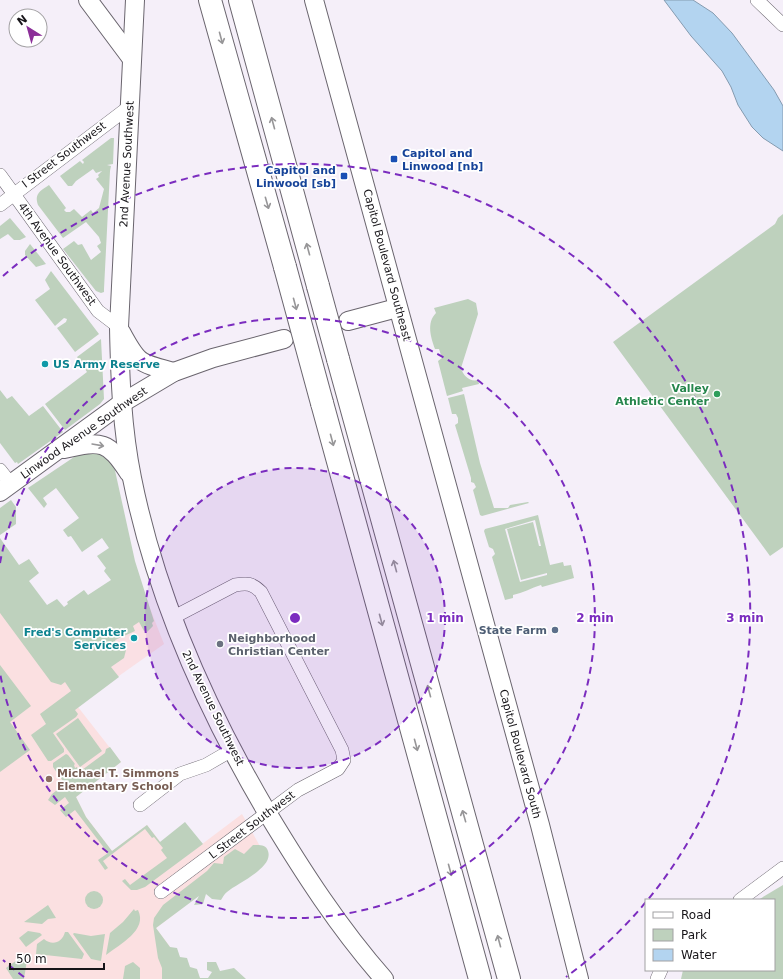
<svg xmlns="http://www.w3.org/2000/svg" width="783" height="979" font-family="'DejaVu Sans',sans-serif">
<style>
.commercial{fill:#fae0e4}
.education{fill:#fbe0e1}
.green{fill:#bed1bd;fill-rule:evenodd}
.water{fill:#b3d4f0;stroke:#849bb0}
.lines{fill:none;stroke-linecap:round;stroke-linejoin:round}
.street-casing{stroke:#6a656e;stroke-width:14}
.secondary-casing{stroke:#6a656e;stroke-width:20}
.highway-casing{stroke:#6a656e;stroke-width:24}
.street{stroke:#fff;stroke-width:13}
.secondary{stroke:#fff;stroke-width:18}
.highway{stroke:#fff;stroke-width:22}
.highway-bridge-casing{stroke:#6a656e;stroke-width:24;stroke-linecap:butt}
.highway-bridge{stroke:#fff;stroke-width:22}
.oneway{stroke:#979698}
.ring{fill:none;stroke:#7b2cbf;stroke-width:2;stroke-dasharray:7 5}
.transit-dot{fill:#1a4fb4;stroke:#fff;stroke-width:1.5}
.culture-dot{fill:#0f9aa8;stroke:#fff;stroke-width:1.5}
.leisure-dot{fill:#2e9e5b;stroke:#fff;stroke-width:1.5}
.service-dot{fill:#5c6f8a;stroke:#fff;stroke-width:1.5}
.worship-dot{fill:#6b7280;stroke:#fff;stroke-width:1.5}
.education-dot{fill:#8d6e63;stroke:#fff;stroke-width:1.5}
.labels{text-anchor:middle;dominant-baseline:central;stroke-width:3.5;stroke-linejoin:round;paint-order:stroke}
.transit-label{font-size:11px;font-weight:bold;fill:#164399;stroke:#fff;text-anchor:start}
.street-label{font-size:11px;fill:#171519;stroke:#fff}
.culture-label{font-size:11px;font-weight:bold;fill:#0d838f;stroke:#fff;text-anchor:start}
.leisure-label{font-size:11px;font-weight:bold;fill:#27864d;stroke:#fff;text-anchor:end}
.service-label{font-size:11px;font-weight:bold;fill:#4e5e75;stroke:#fff;text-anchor:end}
.worship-label{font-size:11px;font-weight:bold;fill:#5b616d;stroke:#fff;text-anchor:start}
.education-label{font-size:11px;font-weight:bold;fill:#785e54;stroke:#fff;text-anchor:start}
.centre{fill:#7b2cbf;stroke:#fff;stroke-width:2}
.ring-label{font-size:12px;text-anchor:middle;font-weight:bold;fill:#7b2cbf;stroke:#fff;stroke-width:3.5;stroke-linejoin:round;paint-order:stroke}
</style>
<rect width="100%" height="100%" fill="#f5eff9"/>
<polygon class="commercial" points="149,606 164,644 116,678 95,650"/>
<polygon class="education" points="0,580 116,678 78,707 121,762 76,797 86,817 112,851 147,825 177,863 242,814 261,848 156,928 194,979 0,979"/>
<g class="green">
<path d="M111,138H114L113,164L107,165L111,166L110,171L104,289V292L101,293L96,291L63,249L74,241L78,245L82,244L91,260L101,252L97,246L101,243L99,237L86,222L63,238L38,205C34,194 40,191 49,185L66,208L64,210L66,212H70L74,209L82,217L91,210L93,213L99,208L104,189L96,179L99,177L98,175L102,171L96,173L93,169L76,181L72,186H68L60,176L80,161L83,164L84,162L82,160Z"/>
<polygon points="783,214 783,547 770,556 613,342 775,224 778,218"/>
<polygon points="10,218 26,237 20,240 14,240 8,234 0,239 0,226"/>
<polygon points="30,244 46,264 36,267 25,255 25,251"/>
<polygon points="51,271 99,334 75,352 57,328 66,322 67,319 64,318 55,326 35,300 50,289 45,280"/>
<path d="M468,299L476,303L478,314L461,368C463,376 470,382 478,380L479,384L462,388L463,391L447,396L438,361L442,358L439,349H435C431,338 426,323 436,313L434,308Z"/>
<polygon points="101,339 104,399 100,404 65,430 45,404 87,372 77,357"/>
<polygon points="0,390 7,399 12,396 29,416 43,406 63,432 18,464 17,462 15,463 0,443"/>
<polygon points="464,394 480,463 494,508 508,508 510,505 528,502 529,503 482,516 480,515 473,490 476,487 474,483 471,482 471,478 455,425 458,423 458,418 456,414 452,414 448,398"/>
<polygon points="99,452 103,457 106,456 114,466 135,561 154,621 152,623 153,626 147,632 146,630 144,631 139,622 133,626 135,631 115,640 120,651 126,650 124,658 111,667 119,677 75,710 78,714 76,717 53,733 64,749 64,752 51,761 48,761 31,735 46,724 40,714 71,691 65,682 61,685 51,682 0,613 0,538 19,565 29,559 39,573 29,581 47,605 57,599 64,607 68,604 67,602 84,590 88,595 111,580 104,571 106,568 97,556 109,548 102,538 82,552 71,536 68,537 63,530 79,518 56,488 43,498 47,504 44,508 28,488 80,453"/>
<polygon points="11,500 16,507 16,524 0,535 0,508"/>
<path d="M538,515L550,565L563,562L564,566L571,565L574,578L542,587L541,585C531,588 523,593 513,595V598L505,600L492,557L495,554L493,549L489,547L484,531L485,529ZM535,520L541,546H539L533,522L507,529L521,580L547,573V575L520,582L505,529Z"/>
<polygon points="0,665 31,706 10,722 30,750 0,772"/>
<polygon points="78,718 102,751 80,767 56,734"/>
<polygon points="110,747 121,762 76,797 86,817 112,851 147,825 160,842 185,822 203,844 145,887 137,890 131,890 122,881 125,879 130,885 167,858 161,850 163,848 154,837 152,838 145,829 103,861 108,868 105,870 98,860 108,853 75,810 66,817 60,810 69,803 65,797 55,805 48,800 52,794 65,784 53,767 53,763 66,754 68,755 75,764 74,765 75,768 77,767 78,770 82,770 105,753 106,749"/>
<path d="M253,845C259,845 266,844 268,851C274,868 237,883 227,892C224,894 223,897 221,900L212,899L206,894L203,904L194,905L199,896L156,928L170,947L177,948L180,957L187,958L190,967L197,969L200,978H208L212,972L207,970V962H216L220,971L234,968L246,979H162V968L158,958L153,925L154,918L163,905L207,871L214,863L223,864L224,857L235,849L244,854Z"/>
<polygon points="783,885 783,979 681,979 683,970 774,970 774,900 758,900"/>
<circle cx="94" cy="900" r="9"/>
<polygon points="48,905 56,918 48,919 42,924 24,922"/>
<path d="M134,909L135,911L138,910C148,930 120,944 106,955L110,933L123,922Z"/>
<polygon points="28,931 40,933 42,935 26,947 19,938"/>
<path d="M65,932H68L84,954L82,959L36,954L37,944L44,939C52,946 62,943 65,932Z"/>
<polygon points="74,933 91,936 105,934 101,961 91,959 73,934"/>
<polygon points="24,955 27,960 24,979 13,979 6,968"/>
<polygon points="133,962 140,968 140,979 123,979 125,966"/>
</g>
<polygon class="water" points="664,0 693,0 713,13 732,33 774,90 783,106 783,151 763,138 752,127 738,105 731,87 722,71 691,36"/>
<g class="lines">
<defs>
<g id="street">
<polyline points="757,0 783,25"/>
<polyline points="0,175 98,311 119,327"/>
<polyline points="0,205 129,107"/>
<polyline points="0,470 11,484"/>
<polyline points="140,805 180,774 206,765 232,750"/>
<path d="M161,892L298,790L338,769L344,760L342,750L261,592C252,583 247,583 235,585L172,618"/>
<polyline points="740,900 783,868"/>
<polyline points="657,979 661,970"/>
</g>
<g id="secondary">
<polyline points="88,0 132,59"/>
<path d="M135,0L119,327C120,378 122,429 132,478C156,598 206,709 268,814C303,872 339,928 384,979"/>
<polyline points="314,0 540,825 579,979"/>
<polyline points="348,321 397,308"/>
<path d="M121,332C138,364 139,363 174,372"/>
<path d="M64,449C102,440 108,441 129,473"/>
<polyline points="0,492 122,403 174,372 213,358 284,339"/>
</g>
<g id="highway">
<polyline points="210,0 285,267"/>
<polyline points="240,0 318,286"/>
<polyline points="338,359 509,979"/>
<polyline points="322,403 480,979"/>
</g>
</defs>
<use href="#street" class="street-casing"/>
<use href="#secondary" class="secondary-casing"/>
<use href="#highway" class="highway-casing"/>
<use href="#street" class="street"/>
<use href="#secondary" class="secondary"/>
<use href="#highway" class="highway"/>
<defs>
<g id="highway-bridge">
<polyline points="285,267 322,403"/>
<polyline points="318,286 338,359"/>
</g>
</defs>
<use href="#highway-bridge" class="highway-bridge-casing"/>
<use href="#highway-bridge" class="highway-bridge"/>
</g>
<defs><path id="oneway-shaft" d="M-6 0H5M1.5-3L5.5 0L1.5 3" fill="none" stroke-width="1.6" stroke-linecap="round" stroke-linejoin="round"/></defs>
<g class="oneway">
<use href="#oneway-shaft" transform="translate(221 38) rotate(75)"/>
<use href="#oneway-shaft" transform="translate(273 123) rotate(-105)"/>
<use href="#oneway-shaft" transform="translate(267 203) rotate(74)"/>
<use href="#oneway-shaft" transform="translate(308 249) rotate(-105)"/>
<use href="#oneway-shaft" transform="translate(295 304) rotate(75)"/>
<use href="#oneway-shaft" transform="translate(332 440) rotate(75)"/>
<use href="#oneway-shaft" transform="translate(98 445) rotate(10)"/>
<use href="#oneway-shaft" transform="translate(395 566) rotate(-105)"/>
<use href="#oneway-shaft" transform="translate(381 620) rotate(75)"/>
<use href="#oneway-shaft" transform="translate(429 691) rotate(-105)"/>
<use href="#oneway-shaft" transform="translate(416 745) rotate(75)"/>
<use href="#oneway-shaft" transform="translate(464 816) rotate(-106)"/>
<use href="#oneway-shaft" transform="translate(450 870) rotate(75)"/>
<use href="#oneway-shaft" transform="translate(499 941) rotate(-105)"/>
</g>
<circle cx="295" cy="618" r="150" fill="#7b2cbf" fill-opacity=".12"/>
<g class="ring">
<circle cx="295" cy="618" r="150"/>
<path d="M0 563A300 300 0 1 1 0 673"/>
<path d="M24 977A450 450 0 0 1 3 960M3 276A450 450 0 1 1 566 977"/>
</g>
<g class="transit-dot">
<rect x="390" y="155" width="8" height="8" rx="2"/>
<rect x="340" y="172" width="8" height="8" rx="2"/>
</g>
<g class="culture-dot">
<circle cx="45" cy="364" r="4"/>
<circle cx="134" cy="638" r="4"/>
</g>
<circle class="leisure-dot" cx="717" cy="394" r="4"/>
<circle class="service-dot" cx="555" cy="630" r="4"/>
<circle class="worship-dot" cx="220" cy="644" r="4"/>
<circle class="education-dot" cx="49" cy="779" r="4"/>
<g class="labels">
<g class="transit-label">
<text x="402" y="153">Capitol and<tspan x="402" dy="13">Linwood [nb]</tspan></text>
<text x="336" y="170" text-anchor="end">Capitol and<tspan x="336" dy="13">Linwood [sb]</tspan></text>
</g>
<g class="street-label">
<text transform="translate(64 155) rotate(-37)">I Street Southwest</text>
<text transform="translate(127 164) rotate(-87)">2nd Avenue Southwest</text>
<text transform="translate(57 254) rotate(54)">4th Avenue Southwest</text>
<text transform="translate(387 265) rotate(75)">Capitol Boulevard Southeast</text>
<text transform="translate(84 433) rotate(-35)">Linwood Avenue Southwest</text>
<text transform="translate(213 708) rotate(64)">2nd Avenue Southwest</text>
<text transform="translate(520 754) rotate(75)">Capitol Boulevard South</text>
<text transform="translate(252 825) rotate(-37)">L Street Southwest</text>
</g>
<g class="culture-label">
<text x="53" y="364">US Army Reserve</text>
<text x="126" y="632" text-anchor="end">Fred's Computer<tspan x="126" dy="13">Services</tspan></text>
</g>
<g class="leisure-label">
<text x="709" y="388">Valley<tspan x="709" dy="13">Athletic Center</tspan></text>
</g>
<g class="service-label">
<text x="547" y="630">State Farm</text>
</g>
<g class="worship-label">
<text x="228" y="638">Neighborhood<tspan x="228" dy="13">Christian Center</tspan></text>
</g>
<g class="education-label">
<text x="57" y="773">Michael T. Simmons<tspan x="57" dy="13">Elementary School</tspan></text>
</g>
</g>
<circle cx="295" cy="618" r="6" class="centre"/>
<g class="ring-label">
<text x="445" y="622">1 min</text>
<text x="595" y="622">2 min</text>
<text x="745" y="622">3 min</text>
</g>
<rect x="645" y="899" width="130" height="72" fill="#ffffff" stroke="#a2a1a3"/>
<rect x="653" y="912" width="20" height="6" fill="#ffffff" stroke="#a2a1a3"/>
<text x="681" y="919" font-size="12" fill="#171519">Road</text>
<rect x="653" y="929" width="20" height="12" fill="#bed1bd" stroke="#a2a1a3"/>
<text x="681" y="939" font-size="12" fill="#171519">Park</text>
<rect x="653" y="949" width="20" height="12" fill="#b3d4f0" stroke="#a2a1a3"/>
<text x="681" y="959" font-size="12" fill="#171519">Water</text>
<g transform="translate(28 28) rotate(323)"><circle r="19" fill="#ffffff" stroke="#a2a1a3"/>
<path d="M0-3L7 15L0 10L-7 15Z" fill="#8c2f99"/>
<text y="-6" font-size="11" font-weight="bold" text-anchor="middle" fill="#171519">N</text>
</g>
<path d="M10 963v6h94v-6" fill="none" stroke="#171519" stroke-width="2"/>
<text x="16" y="963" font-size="12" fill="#171519" stroke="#ffffff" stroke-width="3" paint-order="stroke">50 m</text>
</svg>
